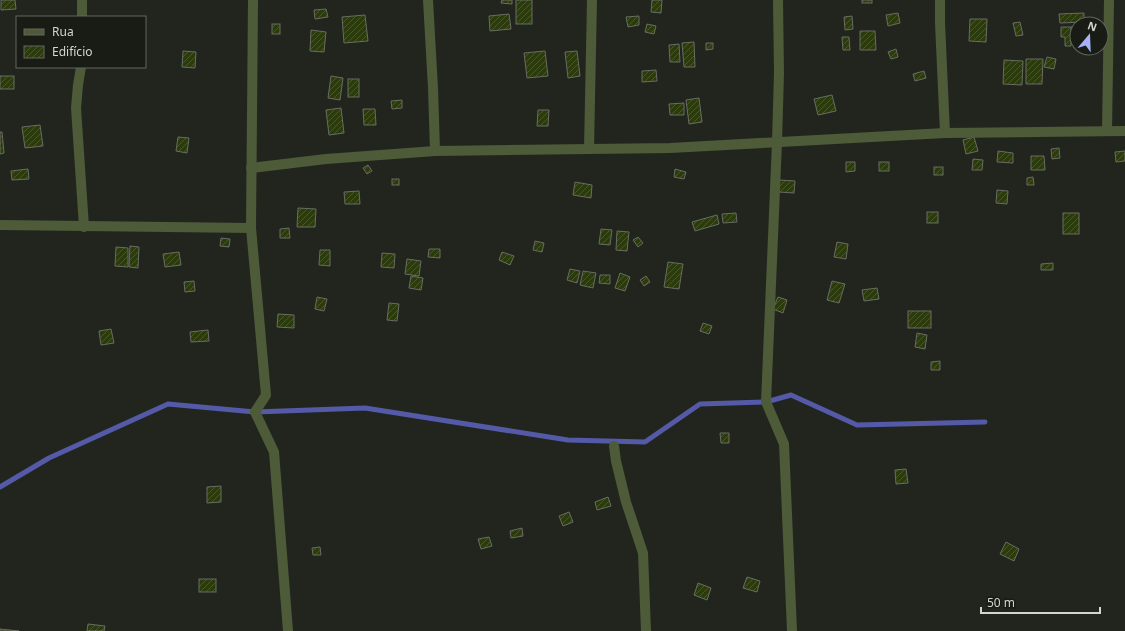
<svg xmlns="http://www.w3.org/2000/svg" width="1125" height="631" font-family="'Noto Sans',sans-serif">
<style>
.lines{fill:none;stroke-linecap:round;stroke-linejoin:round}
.stream{stroke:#545aa7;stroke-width:5}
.building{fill:url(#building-hatch);stroke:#696c64}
.street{stroke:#4d5b39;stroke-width:10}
</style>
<defs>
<pattern id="building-hatch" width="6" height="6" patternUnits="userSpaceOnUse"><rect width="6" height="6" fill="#2b3b0c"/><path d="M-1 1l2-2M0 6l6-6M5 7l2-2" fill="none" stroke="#49562e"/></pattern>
</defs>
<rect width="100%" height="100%" fill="#22251e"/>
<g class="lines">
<polyline class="stream" points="0,487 49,458 168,404 255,412 365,408 568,440 645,442 700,404 766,402 791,395 857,425 985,422"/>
</g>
<g class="building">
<polygon points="1,0 15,0 16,9 1,10"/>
<polygon points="502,0 512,0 512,4 501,3"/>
<rect x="516" y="0" width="16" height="24"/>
<polygon points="652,0 662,0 661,13 651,12"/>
<rect x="862" y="0" width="10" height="3"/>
<polygon points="326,9 328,17 315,19 314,10"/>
<polygon points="898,13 900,23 888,26 886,15"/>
<polygon points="1084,13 1084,22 1060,23 1059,14"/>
<polygon points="509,14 511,29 490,31 489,16"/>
<polygon points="365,15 368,41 344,43 342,17"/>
<polygon points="639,16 639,25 628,27 626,17"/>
<polygon points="852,16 853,29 845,30 844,17"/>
<polygon points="970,19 987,19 986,42 969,41"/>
<polygon points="1020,22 1023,35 1016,36 1013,23"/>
<rect x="272" y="24" width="8" height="10"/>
<polygon points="647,24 656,26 654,34 645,32"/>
<polygon points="1077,26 1077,38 1072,39 1071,27"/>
<polygon points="1061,27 1071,27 1071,46 1065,46 1065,37 1061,37"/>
<polygon points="311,30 326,32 324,52 310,51"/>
<polygon points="860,31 875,31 876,50 860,50"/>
<polygon points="842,37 849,37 850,50 843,50"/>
<polygon points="694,42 695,67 684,67 682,43"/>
<polygon points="706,43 713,43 713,49 706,50"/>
<polygon points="679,44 680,62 670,62 669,45"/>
<polygon points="896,49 898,57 891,59 888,52"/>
<polygon points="183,51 196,52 195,68 182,67"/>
<polygon points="545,51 548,76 527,78 524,53"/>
<polygon points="577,51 580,76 568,78 565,52"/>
<polygon points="1047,57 1056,59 1054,69 1044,67"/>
<polygon points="1026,59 1043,59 1042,84 1026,84"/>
<polygon points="1004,60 1023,61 1022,85 1003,84"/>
<polygon points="656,70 657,81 642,82 642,71"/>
<polygon points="924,71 926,78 915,81 913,74"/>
<rect x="0" y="76" width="14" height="13"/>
<polygon points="331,76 343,78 340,100 328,98"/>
<rect x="348" y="79" width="11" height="18"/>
<polygon points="832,95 836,111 818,115 814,99"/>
<polygon points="699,98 702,122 689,124 686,100"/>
<polygon points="402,100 402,108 392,109 391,101"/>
<polygon points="684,103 684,115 670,115 669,104"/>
<polygon points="341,108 344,133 329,135 326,110"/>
<polygon points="363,109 375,109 376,125 364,125"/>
<polygon points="538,110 549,110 548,126 537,126"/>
<polygon points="40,125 43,146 25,148 22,127"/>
<polygon points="0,132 2,132 4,153 0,154"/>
<polygon points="178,137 189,138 187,153 176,151"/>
<polygon points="974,137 978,151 966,154 963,140"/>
<polygon points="1059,148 1060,158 1052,159 1051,149"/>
<polygon points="998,151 1013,153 1013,163 997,162"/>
<polygon points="1125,151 1125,161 1116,162 1115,152"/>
<polygon points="1031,156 1044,156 1045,170 1031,170"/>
<polygon points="973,159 983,160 982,170 972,170"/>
<polygon points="846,162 855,162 855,171 846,172"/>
<rect x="879" y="162" width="10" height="9"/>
<polygon points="368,165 372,171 367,174 363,168"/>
<rect x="934" y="167" width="9" height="8"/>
<polygon points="28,169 29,179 12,180 11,171"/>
<polygon points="675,169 686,172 684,179 674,177"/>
<polygon points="1033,177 1034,185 1027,185 1027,178"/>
<rect x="392" y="179" width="7" height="6"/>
<polygon points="779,180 795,181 794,193 779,192"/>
<polygon points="575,182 592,185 591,198 573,195"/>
<polygon points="997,190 1008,191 1007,204 996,203"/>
<polygon points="359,191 360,204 345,204 344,192"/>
<polygon points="298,208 316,209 315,227 297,227"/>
<rect x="927" y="212" width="11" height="11"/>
<polygon points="736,213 737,222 723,223 722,214"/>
<rect x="1063" y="213" width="16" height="21"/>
<polygon points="717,215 719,224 695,231 692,222"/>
<polygon points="289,228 290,238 280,238 280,229"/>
<polygon points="601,229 612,230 610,245 599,244"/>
<polygon points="617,231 629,232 627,251 616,250"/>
<polygon points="638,237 643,243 638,247 633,240"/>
<polygon points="221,238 230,239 229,247 220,246"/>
<polygon points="535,241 544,243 542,252 533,250"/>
<polygon points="837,242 848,244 846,259 834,257"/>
<polygon points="130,246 139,247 138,268 129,267"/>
<polygon points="116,247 128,248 128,267 115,266"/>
<polygon points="429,249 440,249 440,258 428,257"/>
<polygon points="320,250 330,250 330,266 319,265"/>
<polygon points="179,252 181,265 165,267 163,254"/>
<polygon points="502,252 514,256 510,265 499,260"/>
<polygon points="382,253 395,254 394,268 381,267"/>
<polygon points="407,259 421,261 419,276 405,274"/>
<polygon points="668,262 683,264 679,289 664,287"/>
<polygon points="1053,263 1053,270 1041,270 1041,264"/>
<polygon points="570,269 580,271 577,283 567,280"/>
<polygon points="583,271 596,273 593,288 580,285"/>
<polygon points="620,273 630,277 625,291 615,288"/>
<polygon points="600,275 610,275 610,284 599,283"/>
<polygon points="411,276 423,278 421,290 409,288"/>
<polygon points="646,276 650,282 644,286 640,280"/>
<polygon points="194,281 195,291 185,292 184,282"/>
<polygon points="832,281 845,284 839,303 827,300"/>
<polygon points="877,288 879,299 864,301 862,290"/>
<polygon points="317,297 327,299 324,311 315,309"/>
<polygon points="778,297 787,300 783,313 773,309"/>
<polygon points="389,303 399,304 397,321 387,320"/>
<rect x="908" y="311" width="23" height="17"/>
<polygon points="278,314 294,315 294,328 277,327"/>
<polygon points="703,323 712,326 709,334 700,331"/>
<polygon points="111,329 114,343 101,345 99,331"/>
<polygon points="208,330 209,341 191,342 190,332"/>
<polygon points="917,333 927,335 925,349 915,347"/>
<polygon points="940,361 940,370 931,370 931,362"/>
<polygon points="720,433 729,433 729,443 721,443"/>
<polygon points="906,469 908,483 896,484 895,470"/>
<polygon points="221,486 221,502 207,503 207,487"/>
<polygon points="608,497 611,506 597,510 595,502"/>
<polygon points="569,512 573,522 563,526 559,516"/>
<polygon points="522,528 523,536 511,538 510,531"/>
<polygon points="489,537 492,546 481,549 478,539"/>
<polygon points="1006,542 1019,549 1014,561 1000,554"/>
<polygon points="320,547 321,555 313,555 312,548"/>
<polygon points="747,577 760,581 757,592 743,588"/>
<rect x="199" y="579" width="17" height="13"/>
<polygon points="698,583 711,588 707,600 694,595"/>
<polygon points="88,624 105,626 104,631 87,631"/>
<polygon points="0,629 19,631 0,631"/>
</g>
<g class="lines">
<g class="street">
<polyline points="253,0 251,228 266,395 255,412 274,452 288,631"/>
<polyline points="428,0 433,88 435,151"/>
<polyline points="778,0 779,73 777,142 766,402 784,444 792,631"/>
<polyline points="940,0 940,23 945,133"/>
<polyline points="82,17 82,0"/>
<polyline points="81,67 78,85 76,108 84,227"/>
<polyline points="1107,131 1109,0"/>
<polyline points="589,149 592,0"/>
<polyline points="251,168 326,159 435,151 670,148 945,133 1125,131"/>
<polyline points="0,225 251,228"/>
<polyline points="614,446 616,461 626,502 643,553 646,631"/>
</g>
</g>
<rect x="16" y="16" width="130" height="52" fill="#191c15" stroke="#636660"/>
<rect x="24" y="29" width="20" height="6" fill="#4d5b39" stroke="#636660"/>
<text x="52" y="36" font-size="12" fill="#d3d5d0">Rua</text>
<rect x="24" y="46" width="20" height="12" fill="url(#building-hatch)" stroke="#636660"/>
<text x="52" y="56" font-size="12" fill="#d3d5d0">Edifício</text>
<g transform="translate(1089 36) rotate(19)"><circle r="19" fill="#191c15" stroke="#636660"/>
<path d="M0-3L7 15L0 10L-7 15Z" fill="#a7b1fc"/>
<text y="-6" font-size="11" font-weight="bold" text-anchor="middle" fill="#d3d5d0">N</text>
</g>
<path d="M981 607v6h119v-6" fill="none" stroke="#d3d5d0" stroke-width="2"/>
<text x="987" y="607" font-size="12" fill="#d3d5d0" stroke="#191c15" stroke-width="3" paint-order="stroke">50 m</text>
</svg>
